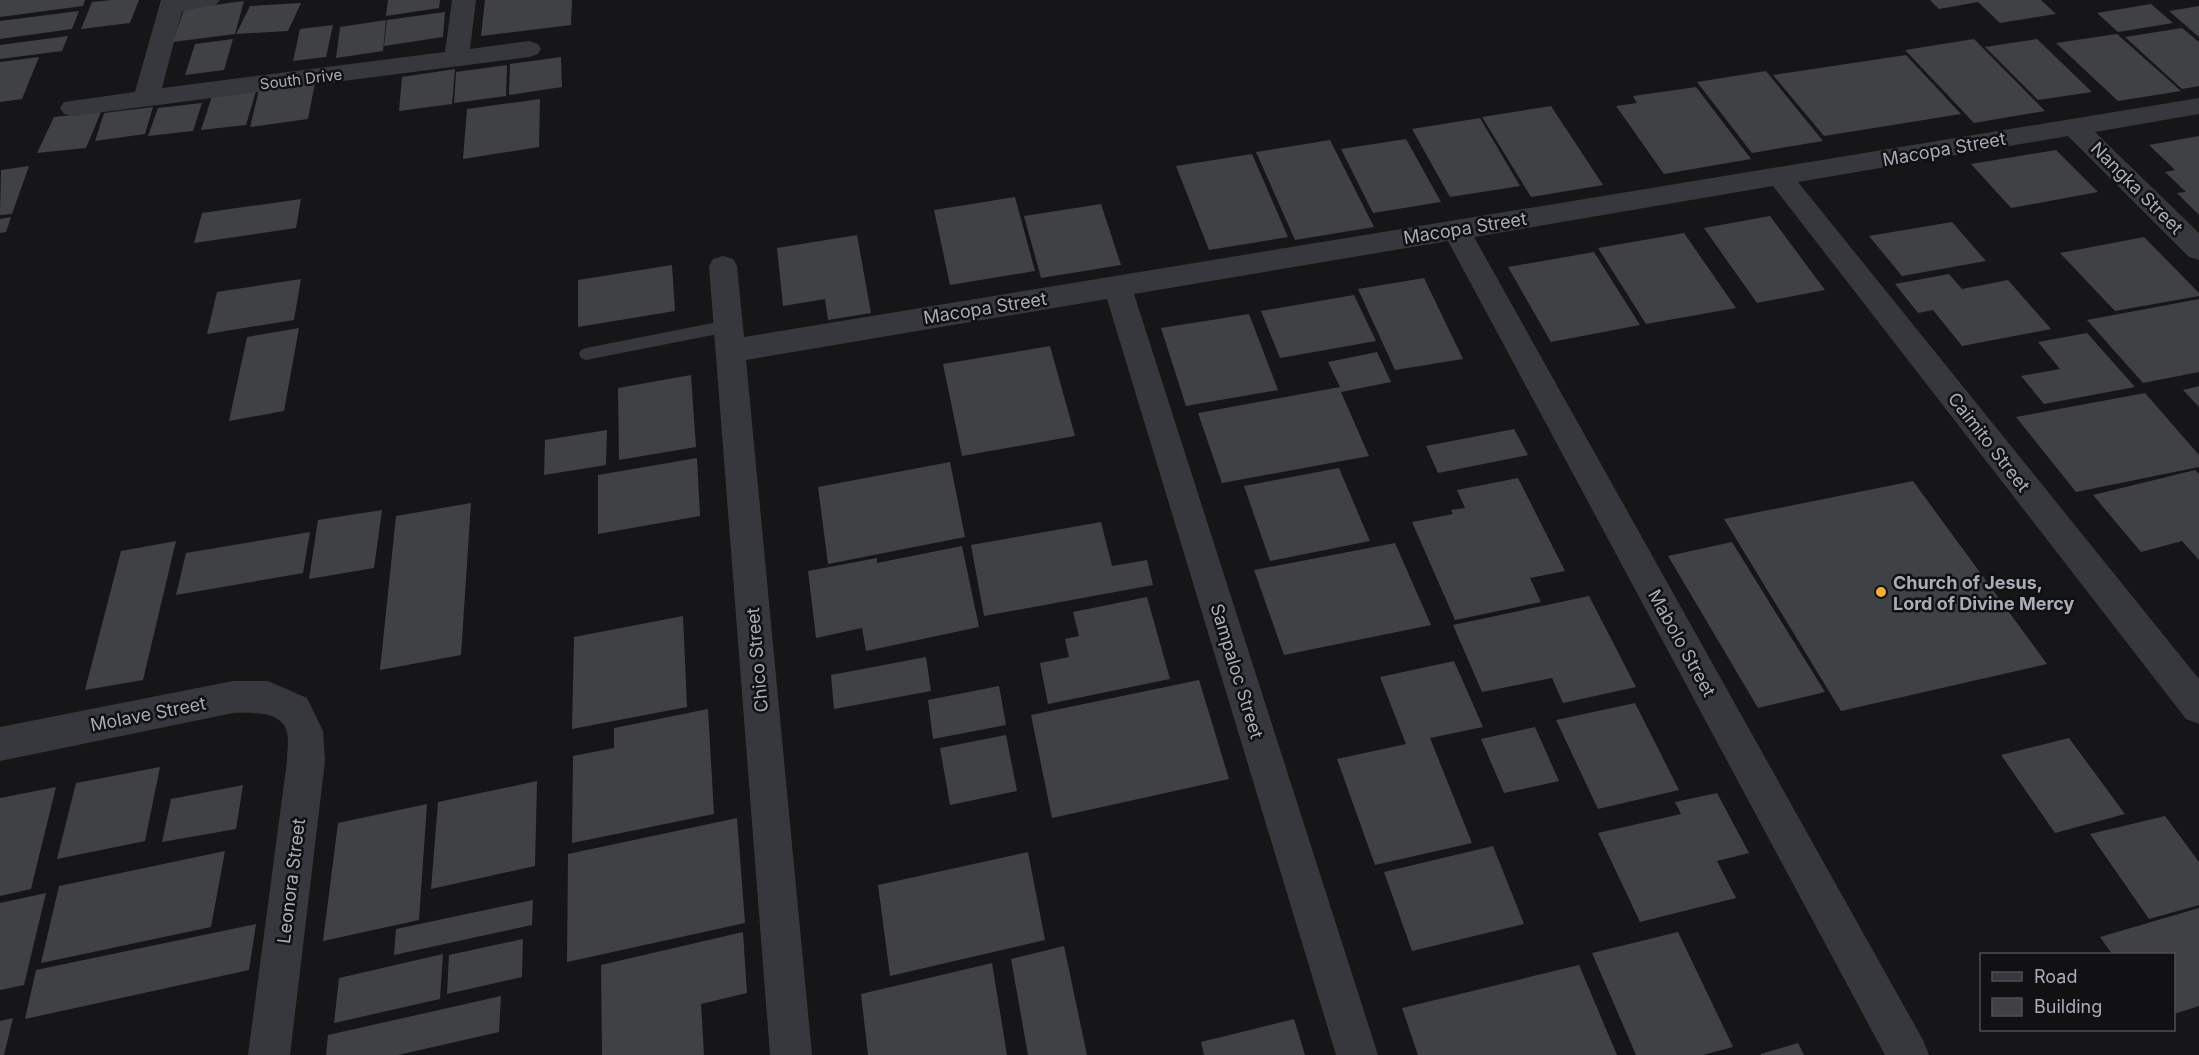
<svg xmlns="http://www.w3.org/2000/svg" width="2199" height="1055" font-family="Inter,sans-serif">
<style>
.building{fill:#404145}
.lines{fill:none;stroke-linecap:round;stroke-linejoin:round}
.lane{fill:#37383d;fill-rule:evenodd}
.street{fill:#37383d;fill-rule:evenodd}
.poi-dot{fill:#f2b134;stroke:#111113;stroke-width:2}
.labels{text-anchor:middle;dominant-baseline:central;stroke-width:5;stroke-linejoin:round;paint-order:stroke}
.far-street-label{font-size:15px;fill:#a8adb8;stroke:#111113}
.street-label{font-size:18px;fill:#a8adb8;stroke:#111113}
.poi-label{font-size:18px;font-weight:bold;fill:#a8adb8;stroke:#111113;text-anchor:start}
</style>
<rect width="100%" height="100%" fill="#161618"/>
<g class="building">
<polygon points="0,0 85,0 83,6 0,17"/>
<polygon points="112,0 139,0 130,23 81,29 92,2"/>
<polygon points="388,0 440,0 439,8 386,16"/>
<polygon points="485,0 572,0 571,25 481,36"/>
<polygon points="1930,0 2041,0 2056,14 2000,23 1978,2 1939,9"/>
<polygon points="244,1 235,34 173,42 184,9"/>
<polygon points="301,3 288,31 236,34 250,6"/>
<polygon points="2151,4 2173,23 2118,32 2097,13"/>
<polygon points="2199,6 2199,37 2169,11"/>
<polygon points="79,11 72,29 0,39 0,21"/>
<polygon points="445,12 443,37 384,46 387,20"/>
<polygon points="386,20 383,51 336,58 340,27"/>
<polygon points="333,25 326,57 293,61 300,29"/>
<polygon points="2182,28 2199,42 2199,86 2182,89 2125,37"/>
<polygon points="2117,34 2181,91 2118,101 2056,43"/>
<polygon points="68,36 62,51 0,59 0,45"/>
<polygon points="233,39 224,70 185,75 195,44"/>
<polygon points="1974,39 2045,111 1974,123 1905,50"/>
<polygon points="2037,39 2092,92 2038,100 1985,47"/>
<polygon points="1906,55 1961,114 1824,136 1773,75"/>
<polygon points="39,57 22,99 0,102 0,62"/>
<polygon points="561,57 562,87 509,95 510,64"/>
<polygon points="507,65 506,96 454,103 456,72"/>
<polygon points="455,69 452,104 399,111 402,77"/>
<polygon points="1766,71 1823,141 1752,153 1697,82"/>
<polygon points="315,83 308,119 250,127 259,90"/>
<polygon points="1696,87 1751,159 1664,174 1616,106 1637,103 1633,96"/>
<polygon points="256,91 246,125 201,130 212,96"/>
<polygon points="540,99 539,147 463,159 467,109"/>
<polygon points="202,103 193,131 148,136 158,108"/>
<polygon points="1551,106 1603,185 1531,197 1482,117"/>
<polygon points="153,107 145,134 95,141 104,113"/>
<polygon points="101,112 86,148 37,153 54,117"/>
<polygon points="1480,118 1520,186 1450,197 1412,129"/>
<polygon points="2199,136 2199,215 2177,193 2186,192 2165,172 2175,170 2149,145"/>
<polygon points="1406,139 1441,202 1373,213 1341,149"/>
<polygon points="1330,140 1374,227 1295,240 1256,152"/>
<polygon points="2056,150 2098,192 2011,208 1971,164"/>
<polygon points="1252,154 1288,237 1209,250 1176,166"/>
<polygon points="29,166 12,214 0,215 1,170"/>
<polygon points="1015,197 1035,271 950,285 934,210"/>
<polygon points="301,199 296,228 194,243 202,213"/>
<polygon points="1101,204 1121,265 1041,278 1024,216"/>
<polygon points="1770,216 1825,290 1757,303 1704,228"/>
<polygon points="11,217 6,232 0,233 0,219"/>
<polygon points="1952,222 1986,261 1902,276 1869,236"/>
<polygon points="1684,233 1736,308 1646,324 1598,248"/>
<polygon points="857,235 871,313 828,320 825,299 783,306 777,248"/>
<polygon points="2144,237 2199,293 2199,296 2115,311 2060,253"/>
<polygon points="1594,252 1640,325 1551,342 1508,267"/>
<polygon points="672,265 675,311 578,327 578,280"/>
<polygon points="1949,274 1962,289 2008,280 2051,329 1962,346 1933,310 1918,313 1895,284"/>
<polygon points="1424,278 1463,359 1395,370 1358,289"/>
<polygon points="301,279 294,320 207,334 217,292"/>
<polygon points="1354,295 1376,341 1280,358 1261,311"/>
<polygon points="2199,299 2199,372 2143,383 2087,320"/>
<polygon points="1249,314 1278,390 1186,406 1161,328"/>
<polygon points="299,328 284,411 229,421 247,337"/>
<polygon points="2087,333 2135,387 2044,404 2021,376 2060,369 2038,342"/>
<polygon points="1050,346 1075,436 962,456 943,364"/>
<polygon points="1377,352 1391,382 1341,392 1369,456 1222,483 1198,413 1340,387 1328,362"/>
<polygon points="691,375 696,447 619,460 618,388"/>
<polygon points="2199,386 2199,407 2183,390"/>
<polygon points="2145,393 2199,455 2199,467 2076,492 2016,417"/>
<polygon points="1514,429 1528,455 1438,473 1426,446"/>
<polygon points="607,430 606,465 544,475 545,440"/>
<polygon points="697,458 700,516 598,534 598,475"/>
<polygon points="950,462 965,537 828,564 818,487"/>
<polygon points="1339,468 1370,541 1270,561 1244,486"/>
<polygon points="2195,470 2199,474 2199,560 2182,541 2141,552 2093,495"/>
<polygon points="1518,478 1565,571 1530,578 1541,602 1455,620 1412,522 1453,514 1451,510 1465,508 1457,490"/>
<polygon points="1913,481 2047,664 1841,711 1724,519"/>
<polygon points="471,503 461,655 380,670 396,516"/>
<polygon points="382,510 374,568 309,579 318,520"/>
<polygon points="1101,522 1112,566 1147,560 1153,585 984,616 971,545"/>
<polygon points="310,532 303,573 176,595 186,553"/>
<polygon points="176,541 143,680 85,690 121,551"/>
<polygon points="1732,542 1825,692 1758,708 1668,556"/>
<polygon points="1395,543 1431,625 1284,655 1254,570"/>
<polygon points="962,546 979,627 866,651 862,628 816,638 808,571 877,558 877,563"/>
<polygon points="1589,596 1636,687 1563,703 1552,678 1482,692 1453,625"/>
<polygon points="1147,597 1170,679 1048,704 1040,663 1069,657 1065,639 1079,636 1073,612"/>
<polygon points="683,616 687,707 572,729 574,637"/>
<polygon points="926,657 931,691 834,709 831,675"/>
<polygon points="1454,661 1483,727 1430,738 1472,843 1375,865 1337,759 1406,744 1380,677"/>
<polygon points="1199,680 1229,779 1052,818 1031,715"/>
<polygon points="999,686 1006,725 933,739 928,700"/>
<polygon points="1635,703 1679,790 1598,809 1556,720"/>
<polygon points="708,709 714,814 572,843 573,756 614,748 614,728"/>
<polygon points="1535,727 1559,781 1504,793 1481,739"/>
<polygon points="1006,735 1017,791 950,805 940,748"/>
<polygon points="2069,738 2125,814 2055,833 2001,755"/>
<polygon points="160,767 145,841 57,859 76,783"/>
<polygon points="537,781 535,866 431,889 438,802"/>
<polygon points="243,785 236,829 162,842 171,799"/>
<polygon points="56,787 31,889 0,896 0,798"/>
<polygon points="1717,793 1749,853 1717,861 1736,898 1640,922 1598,833 1681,814 1675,802"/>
<polygon points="427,804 419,920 323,941 338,823"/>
<polygon points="2165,816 2199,862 2199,905 2149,919 2090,834"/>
<polygon points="737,818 745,923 567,962 568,854"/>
<polygon points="1493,846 1524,924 1412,951 1384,872"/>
<polygon points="225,851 211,927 41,963 59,886"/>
<polygon points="1028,852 1045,940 890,976 878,885"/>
<polygon points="46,893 24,985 0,990 0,903"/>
<polygon points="533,900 532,925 394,955 396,929"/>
<polygon points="2199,908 2199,1006 2174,1014 2174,954 2112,954 2100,937"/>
<polygon points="256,924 249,970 25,1019 36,970"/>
<polygon points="743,932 747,993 701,1004 704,1055 602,1055 601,965"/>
<polygon points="1678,932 1733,1047 1703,1055 1636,1055 1592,953"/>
<polygon points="523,939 522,977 447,994 449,955"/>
<polygon points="1064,946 1087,1055 1028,1055 1011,959"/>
<polygon points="443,954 440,999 334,1023 339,978"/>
<polygon points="992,963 1007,1055 868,1055 861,994"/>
<polygon points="1579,965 1617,1055 1418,1055 1402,1008"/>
<polygon points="501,996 499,1032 398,1055 326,1055 328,1035"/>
<polygon points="13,1018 4,1055 0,1055 0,1021"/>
<polygon points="1294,1019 1305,1055 1204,1055 1201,1042"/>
<polygon points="1798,1043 1804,1055 1761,1055 1761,1054"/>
</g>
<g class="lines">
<polygon class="lane" points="728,320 733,322 735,326 733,330 728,332 586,360 581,358 579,354 581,350 586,348"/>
<g class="street">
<polygon points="161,0 220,0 216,5 182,11 162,88 445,52 452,0 476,0 470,49 529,41 538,44 541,49 538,54 529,57 73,116 64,114 60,108 64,102 135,92"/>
<polygon points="2199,98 2199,114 2095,132 2199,233 2199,260 2189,257 2068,136 1798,182 2199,679 2199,724 2186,719 1773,186 1474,237 1923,1040 1929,1055 1885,1055 1448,241 1134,294 1378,1055 1336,1055 1107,299 746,360 812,1055 770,1055 709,266 713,259 723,256 733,259 737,266 744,337"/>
<path d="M233,681H268L307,698L323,731L325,761L290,1055H248L287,761C287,752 289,741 287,732C281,710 251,713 233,713L0,761V727Z"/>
</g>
</g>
<circle class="poi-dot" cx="1881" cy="592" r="6"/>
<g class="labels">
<g class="far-street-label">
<text transform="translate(301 79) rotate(-7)">South Drive</text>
</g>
<g class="street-label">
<text transform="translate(1944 149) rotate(-10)">Macopa Street</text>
<text transform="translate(2137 188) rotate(45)">Nangka Street</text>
<text transform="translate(1465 228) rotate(-9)">Macopa Street</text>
<text transform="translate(985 308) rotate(-9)">Macopa Street</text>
<text transform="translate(1989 442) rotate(52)">Caimito Street</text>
<text transform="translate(1682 643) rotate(61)">Mabolo Street</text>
<text transform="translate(757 660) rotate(-95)">Chico Street</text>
<text transform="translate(1237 671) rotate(73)">Sampaloc Street</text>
<text transform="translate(148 714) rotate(-11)">Molave Street</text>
<text transform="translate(291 881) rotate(-83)">Leonora Street</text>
</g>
<g class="poi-label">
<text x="1893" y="582">Church of Jesus,<tspan x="1893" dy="21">Lord of Divine Mercy</tspan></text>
</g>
</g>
<rect x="1980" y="953" width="195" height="78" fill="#111113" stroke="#4d4f55" stroke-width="1.5"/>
<rect x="1992" y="972" width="30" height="9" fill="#37383d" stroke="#4d4f55" stroke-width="1.5"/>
<text x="2034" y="983" font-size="18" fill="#a8adb8">Road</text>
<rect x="1992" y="998" width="30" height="18" fill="#404145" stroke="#4d4f55" stroke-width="1.5"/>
<text x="2034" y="1013" font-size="18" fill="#a8adb8">Building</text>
</svg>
